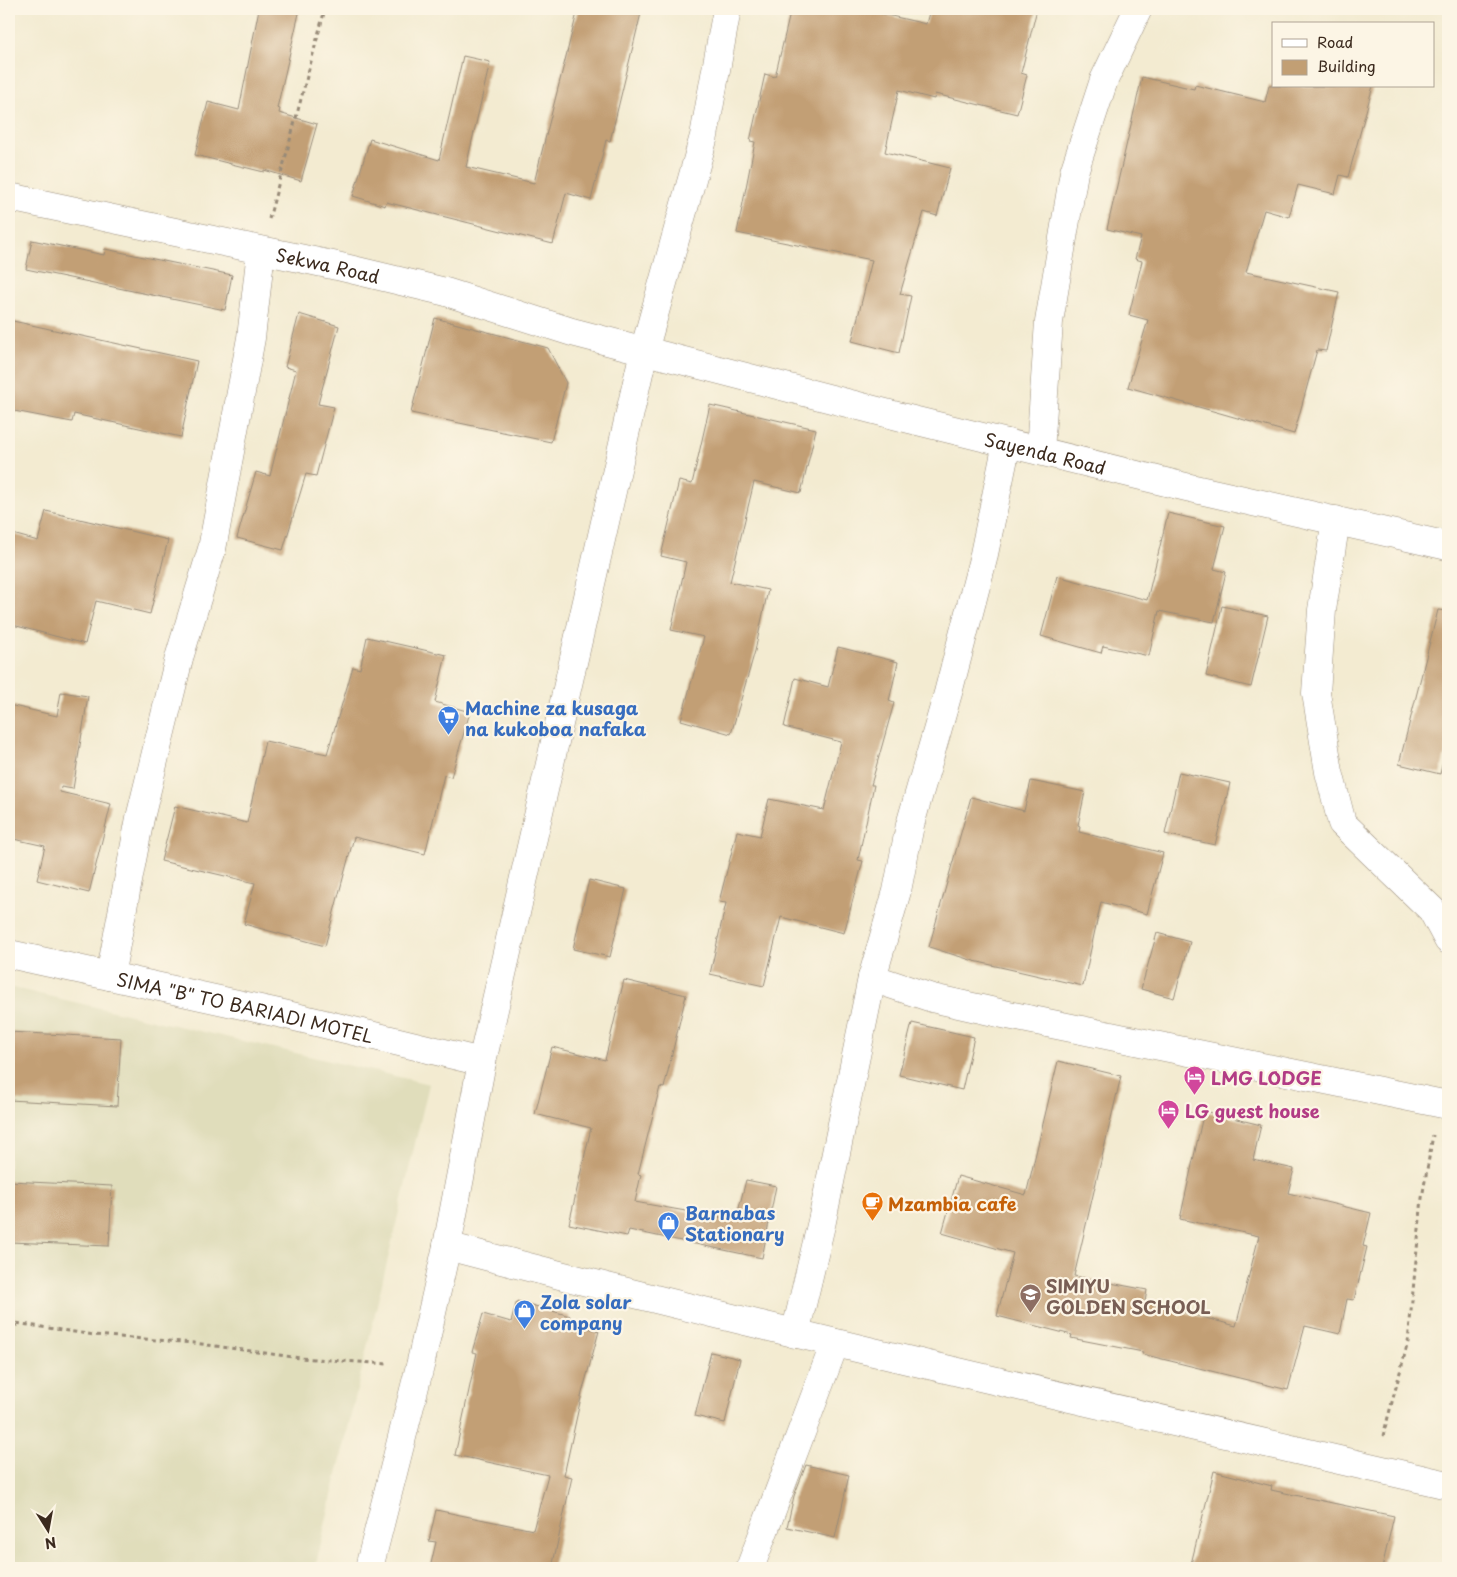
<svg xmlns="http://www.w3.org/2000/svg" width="1457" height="1577" font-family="'Playpen Sans',sans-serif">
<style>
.built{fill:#e0ddbb}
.building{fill:#c29f74}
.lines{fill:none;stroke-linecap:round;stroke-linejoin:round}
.minor-casing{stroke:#978a78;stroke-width:29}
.tertiary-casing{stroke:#978a78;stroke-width:29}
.path{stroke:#978a78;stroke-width:3;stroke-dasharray:4 4;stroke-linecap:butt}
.minor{stroke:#fff;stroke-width:28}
.tertiary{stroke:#fff;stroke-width:28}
.labels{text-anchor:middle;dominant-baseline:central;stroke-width:4.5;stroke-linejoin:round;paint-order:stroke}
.street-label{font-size:18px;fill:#3b2a1e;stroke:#fcf5e5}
.shop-label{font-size:18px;font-weight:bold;fill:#366cbe;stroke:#fcf5e5;text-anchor:start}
.hotel-label{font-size:18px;font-weight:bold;fill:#b23c85;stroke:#fcf5e5;text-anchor:start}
.food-label{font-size:18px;font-weight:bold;fill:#c56008;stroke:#fcf5e5;text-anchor:start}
.education-label{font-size:18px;font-weight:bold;fill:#785e54;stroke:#fcf5e5;text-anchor:start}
</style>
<rect width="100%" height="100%" fill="#fcf5e5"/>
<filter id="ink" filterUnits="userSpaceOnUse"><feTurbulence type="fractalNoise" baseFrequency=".02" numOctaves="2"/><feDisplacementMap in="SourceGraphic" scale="10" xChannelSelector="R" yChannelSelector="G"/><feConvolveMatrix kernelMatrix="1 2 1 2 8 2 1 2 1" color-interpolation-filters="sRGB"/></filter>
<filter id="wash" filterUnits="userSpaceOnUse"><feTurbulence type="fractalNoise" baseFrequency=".0096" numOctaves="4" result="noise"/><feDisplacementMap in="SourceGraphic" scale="20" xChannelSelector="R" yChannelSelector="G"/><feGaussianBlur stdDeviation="1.12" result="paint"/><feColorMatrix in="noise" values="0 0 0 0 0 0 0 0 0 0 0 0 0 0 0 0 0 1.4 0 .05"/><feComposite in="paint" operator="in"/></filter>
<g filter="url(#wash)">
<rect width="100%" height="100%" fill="#f3ebd1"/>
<polygon class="built" points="9,987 429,1084 315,1568 9,1568"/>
<g id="blocks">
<g class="building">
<polygon points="259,9 300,9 277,108 280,109 279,113 317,124 301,181 264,170 264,172 195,155 208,102 239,110"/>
<polygon points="578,9 642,9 610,141 606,140 591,200 566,193 553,244 386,202 385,206 353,196 370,139 439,160 463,56 490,62 466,167 534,183"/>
<polygon points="791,9 861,9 926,24 930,9 1037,9 1021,73 1027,75 1017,114 935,94 934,99 899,90 885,152 950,168 937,216 924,212 900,294 911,296 899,353 852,341 872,260 737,233 755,142 750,141 765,74 775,77"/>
<polygon points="1142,77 1194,89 1195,85 1265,102 1269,86 1373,86 1348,177 1340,175 1335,194 1298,185 1289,217 1264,210 1246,272 1339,292 1326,351 1317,350 1294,434 1128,387 1148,320 1129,315 1142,261 1135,259 1141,237 1107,229"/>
<polygon points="32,240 104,255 105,249 232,275 225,310 26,269"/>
<polygon points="299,314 339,326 318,404 334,407 316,476 306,474 283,550 237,538 256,472 270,476 296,370 285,367"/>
<polygon points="435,318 548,348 566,383 551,442 411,413"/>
<polygon points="13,321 197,361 181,437 74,414 72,422 9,410 9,345"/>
<polygon points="710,405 816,429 801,493 754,482 730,582 768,590 755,651 731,734 681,720 704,637 671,630 686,562 661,556 679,481 692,484"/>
<polygon points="46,511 168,540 150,614 96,601 85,644 9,624 9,533 38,541"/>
<polygon points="1168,513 1225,526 1214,569 1226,572 1214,622 1159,611 1149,656 1103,646 1101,653 1041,636 1057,576 1147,600"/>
<polygon points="1222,606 1268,616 1251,687 1206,676"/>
<polygon points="1438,610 1448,611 1448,742 1440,774 1399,764"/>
<polygon points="367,637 446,655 435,702 470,712 451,777 444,775 425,854 354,837 325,946 244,924 255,883 161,861 175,806 247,823 265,741 327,754 353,667 360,669"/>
<polygon points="838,647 898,662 889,701 894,703 871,785 874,785 858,860 863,861 844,933 781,917 764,986 710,974 726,903 719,902 737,831 760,836 769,799 824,810 841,742 784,727 795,678 828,687"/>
<polygon points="61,692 88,696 73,789 61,787 60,792 111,804 89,893 37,880 45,846 9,838 9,705 57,716"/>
<polygon points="1179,772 1230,783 1215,845 1165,834"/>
<polygon points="1031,781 1085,792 1078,825 1080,826 1079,832 1163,853 1147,914 1101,902 1083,986 974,961 929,947 971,797 1024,811"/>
<polygon points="589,880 626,889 610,957 573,949"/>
<polygon points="1157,933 1190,942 1174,998 1141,989"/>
<polygon points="624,980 686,995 664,1088 660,1087 638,1174 641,1175 635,1202 736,1220 746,1180 776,1186 762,1258 629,1230 627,1236 569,1224 591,1128 535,1114 552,1047 605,1060"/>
<polygon points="912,1023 974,1037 962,1090 899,1075"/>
<polygon points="9,1032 121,1038 117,1106 9,1100"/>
<polygon points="1058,1061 1121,1076 1074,1276 1147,1290 1145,1302 1236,1326 1259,1236 1180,1219 1204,1111 1261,1125 1253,1160 1294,1169 1288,1193 1371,1213 1363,1246 1367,1247 1354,1300 1347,1299 1340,1334 1305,1326 1288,1390 1142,1354 1143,1352 1071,1338 1072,1335 997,1316 1013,1253 942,1233 958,1176 1026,1195"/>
<polygon points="9,1181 112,1186 109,1246 9,1242"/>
<polygon points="517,1301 570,1316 571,1323 599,1331 582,1393 564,1475 572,1477 552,1568 430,1568 436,1542 429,1541 436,1510 533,1530 548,1475 455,1455 477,1353 472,1352 483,1314 511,1322"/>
<polygon points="711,1352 740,1359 725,1423 695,1416"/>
<polygon points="806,1465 849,1475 835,1538 787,1527 794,1496"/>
<polygon points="1214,1471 1272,1486 1271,1490 1394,1516 1382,1568 1190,1568"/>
</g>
</g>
</g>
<g filter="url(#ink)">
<use href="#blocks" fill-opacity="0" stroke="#978a78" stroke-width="1"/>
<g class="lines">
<defs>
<g id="minor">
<path id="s1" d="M9,197L337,266L446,292L572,332L909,419L1186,487L1448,546"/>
<polyline points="1040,451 1049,322 1074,172 1104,80 1138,9"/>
<polyline points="1336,520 1322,610 1316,693 1329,772 1342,823 1432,910 1448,940"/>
<path id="s2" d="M9,954L283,1014L482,1062"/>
<polyline points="110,976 140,818 179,658 212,549 251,338 261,251"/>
<polyline points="872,978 932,998 1008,1015 1448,1105"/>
<path d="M447,1246C779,1333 1114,1408 1448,1485"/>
<polyline points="795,1334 822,1221 872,978 897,891 910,825 948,693 983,559 1007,443"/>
<polyline points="750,1568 835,1343"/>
</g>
<polyline id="tertiary" points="369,1568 420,1366 447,1246 482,1062 644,351 704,136 727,9"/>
</defs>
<use href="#minor" class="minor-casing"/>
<use href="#tertiary" class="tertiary-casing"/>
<g class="path">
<polyline points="269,219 325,9"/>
<polyline points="9,1322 94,1335 194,1343 300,1358 388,1364"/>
<polyline points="9,1330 17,1325"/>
<polyline points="1383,1436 1408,1342 1422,1198 1433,1135"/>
</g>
<use href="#minor" class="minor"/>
<use href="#tertiary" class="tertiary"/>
</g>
</g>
<defs>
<symbol id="supermarket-pin" viewBox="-11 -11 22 30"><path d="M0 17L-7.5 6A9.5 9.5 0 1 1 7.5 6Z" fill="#3f7fe0" stroke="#fcf5e5"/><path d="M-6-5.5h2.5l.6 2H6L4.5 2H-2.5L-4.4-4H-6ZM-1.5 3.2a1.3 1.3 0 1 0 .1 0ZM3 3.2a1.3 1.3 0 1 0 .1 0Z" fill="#fff"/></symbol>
<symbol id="hotel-pin" viewBox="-11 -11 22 30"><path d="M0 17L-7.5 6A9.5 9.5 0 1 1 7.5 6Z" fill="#d1479c" stroke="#fcf5e5"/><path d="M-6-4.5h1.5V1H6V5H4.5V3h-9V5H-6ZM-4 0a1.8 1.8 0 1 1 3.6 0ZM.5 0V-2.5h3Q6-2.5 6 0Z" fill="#fff"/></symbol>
<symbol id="cafe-pin" viewBox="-11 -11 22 30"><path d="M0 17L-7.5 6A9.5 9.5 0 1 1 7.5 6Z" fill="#e8710a" stroke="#fcf5e5"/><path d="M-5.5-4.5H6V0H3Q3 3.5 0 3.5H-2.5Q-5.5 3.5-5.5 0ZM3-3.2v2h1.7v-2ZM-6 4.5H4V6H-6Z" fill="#fff"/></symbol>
<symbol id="shop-pin" viewBox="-11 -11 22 30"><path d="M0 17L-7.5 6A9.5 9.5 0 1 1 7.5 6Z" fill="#3f7fe0" stroke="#fcf5e5"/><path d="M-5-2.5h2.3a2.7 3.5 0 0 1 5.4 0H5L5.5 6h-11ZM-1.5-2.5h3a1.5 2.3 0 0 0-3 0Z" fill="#fff"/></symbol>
<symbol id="school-pin" viewBox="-11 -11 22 30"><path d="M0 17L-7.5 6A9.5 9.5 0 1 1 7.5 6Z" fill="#8d6e63" stroke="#fcf5e5"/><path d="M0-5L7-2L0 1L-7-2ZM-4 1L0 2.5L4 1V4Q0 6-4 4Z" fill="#fff"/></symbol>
</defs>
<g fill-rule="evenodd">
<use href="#supermarket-pin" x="436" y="704" width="25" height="34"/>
<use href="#hotel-pin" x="1182" y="1064" width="25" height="34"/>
<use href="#hotel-pin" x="1156" y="1098" width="25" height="34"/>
<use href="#cafe-pin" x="860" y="1190" width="25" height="34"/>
<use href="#shop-pin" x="656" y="1210" width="25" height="34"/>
<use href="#school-pin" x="1018" y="1282" width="25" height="34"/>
<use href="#shop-pin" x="512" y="1298" width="25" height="34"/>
</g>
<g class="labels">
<g class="street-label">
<text stroke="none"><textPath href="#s1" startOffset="326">Sekwa Road</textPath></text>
<text stroke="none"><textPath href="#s1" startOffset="1068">Sayenda Road</textPath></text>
<text stroke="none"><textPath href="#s2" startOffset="242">SIMA "B" TO BARIADI MOTEL</textPath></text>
</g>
<g class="shop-label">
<text x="465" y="707">Machine za kusaga<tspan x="465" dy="21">na kukoboa nafaka</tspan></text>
<text x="685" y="1212">Barnabas<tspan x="685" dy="21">Stationary</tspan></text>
<text x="540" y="1301">Zola solar<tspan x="540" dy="21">company</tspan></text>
</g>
<g class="hotel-label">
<text x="1211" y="1077">LMG LODGE</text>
<text x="1185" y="1110">LG guest house</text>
</g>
<g class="food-label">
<text x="888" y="1203">Mzambia cafe</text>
</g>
<g class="education-label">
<text x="1046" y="1285">SIMIYU<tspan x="1046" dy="21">GOLDEN SCHOOL</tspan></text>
</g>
</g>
<rect width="1457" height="1577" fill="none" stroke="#fcf5e5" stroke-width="30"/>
<rect x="1272" y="22" width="162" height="65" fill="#fcf5e5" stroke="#afa495"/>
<rect x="1282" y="39" width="25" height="8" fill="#ffffff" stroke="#afa495"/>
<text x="1317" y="48" font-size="15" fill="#3b2a1e">Road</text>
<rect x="1282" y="60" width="25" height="15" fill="#c29f74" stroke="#afa495"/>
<text x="1317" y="72" font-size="15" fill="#3b2a1e">Building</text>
<g transform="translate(48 1530) rotate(169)" stroke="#fcf5e5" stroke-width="4" paint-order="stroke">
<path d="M0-4L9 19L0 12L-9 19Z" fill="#3b2a1e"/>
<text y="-8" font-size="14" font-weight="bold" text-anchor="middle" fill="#3b2a1e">N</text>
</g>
</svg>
